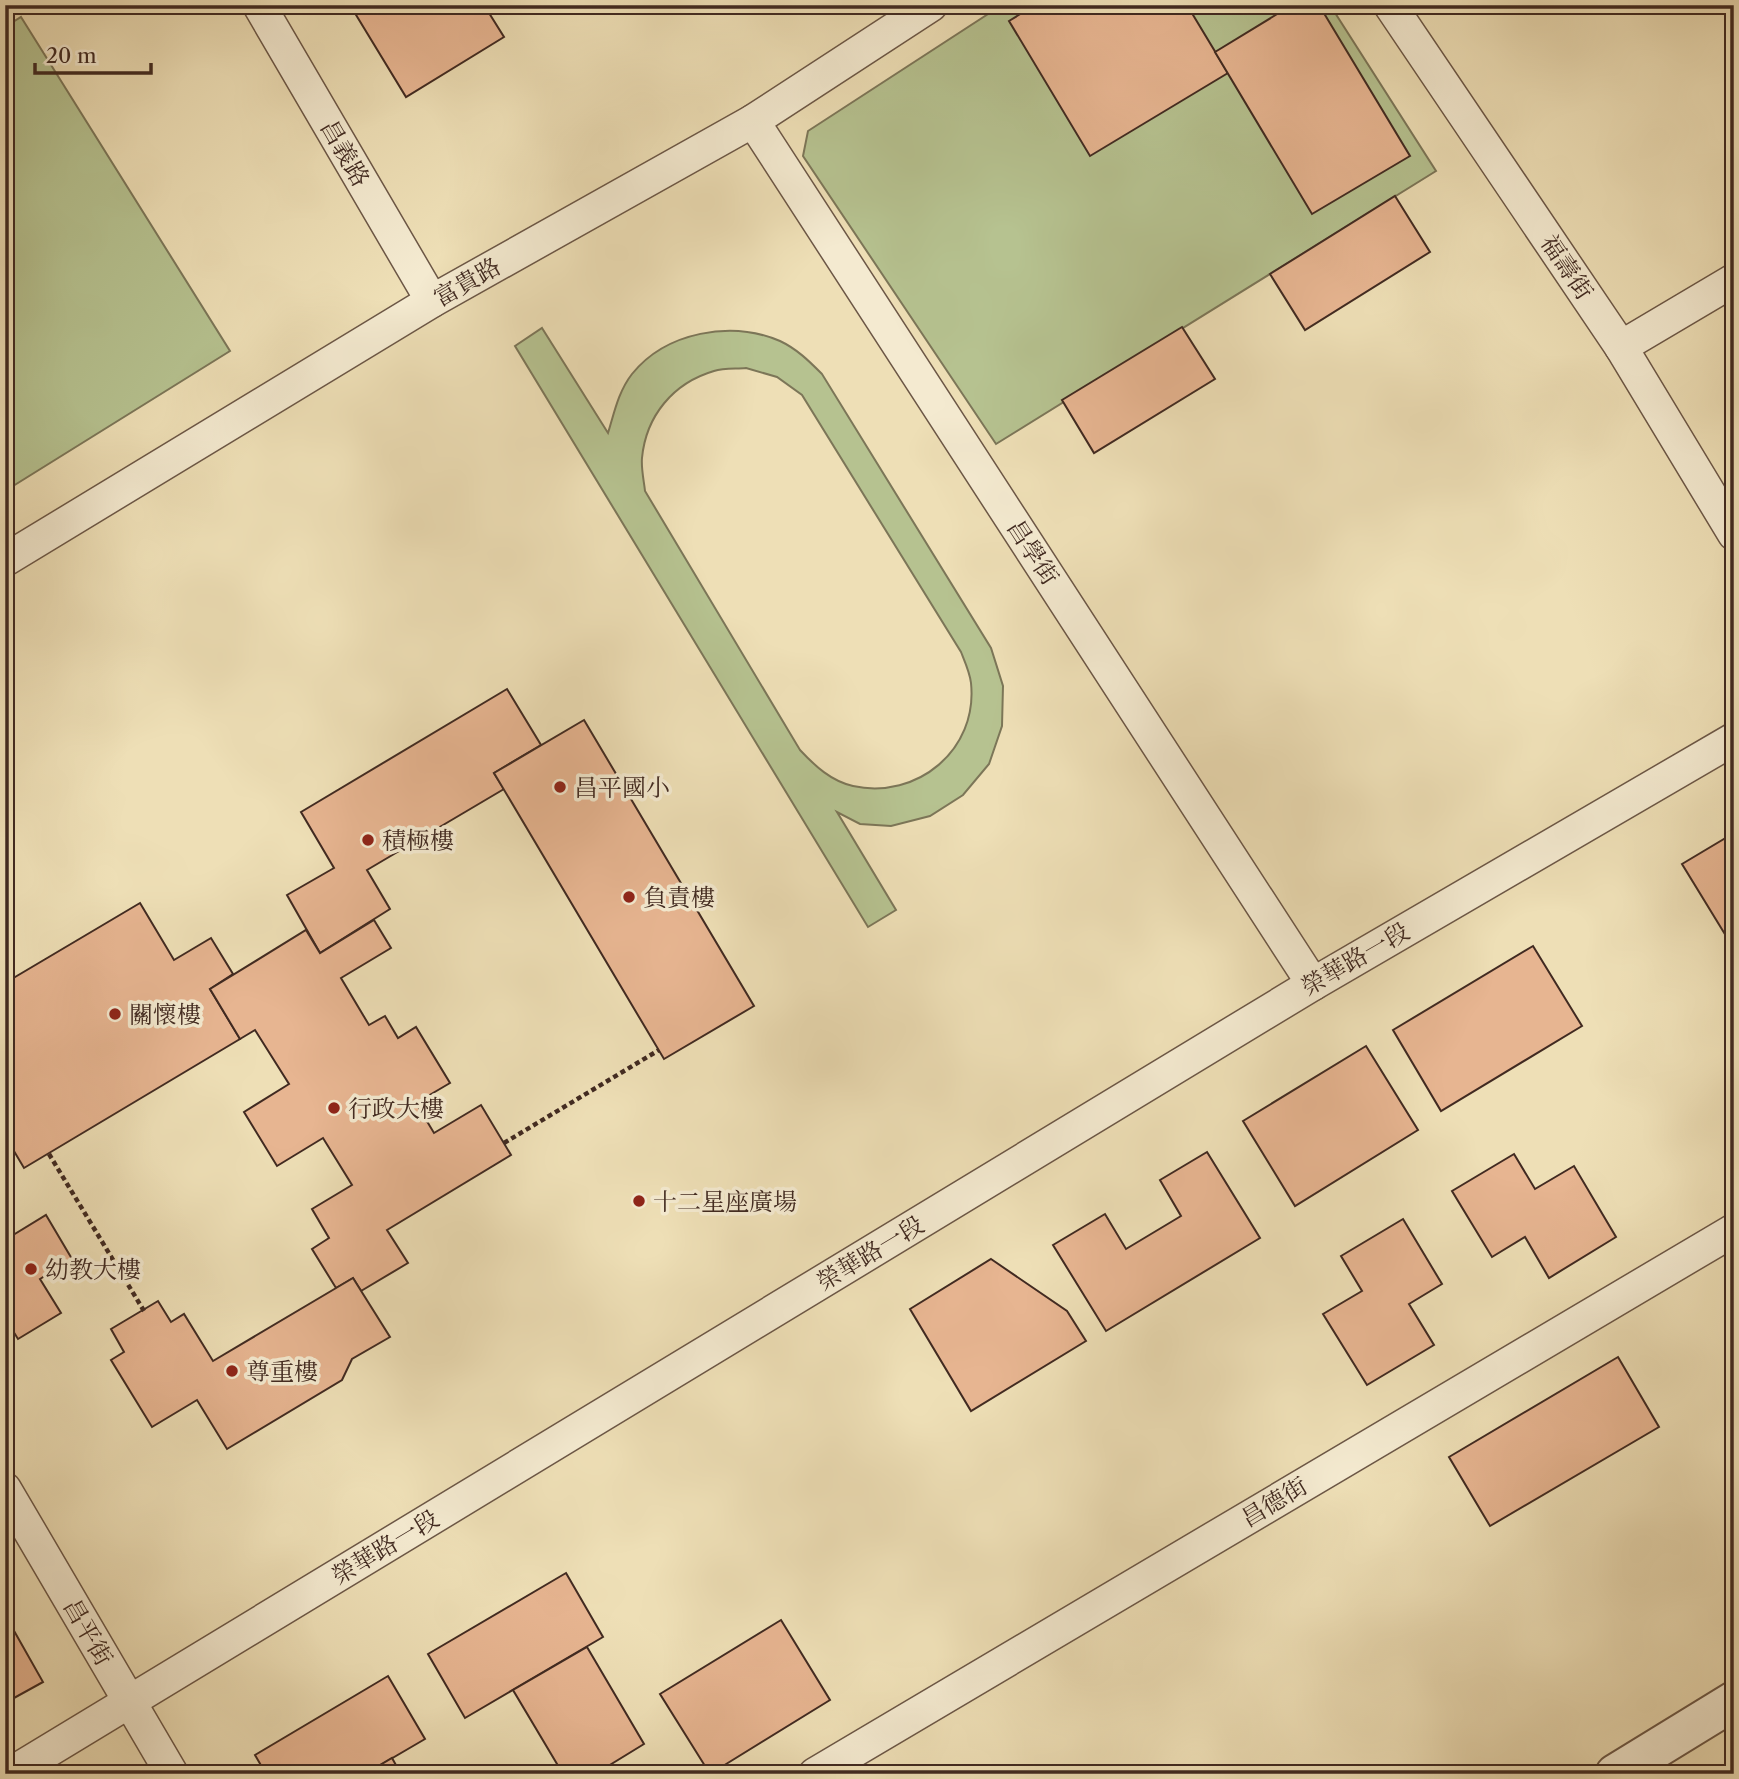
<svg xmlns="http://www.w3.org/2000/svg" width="1739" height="1779" font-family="'Libre Caslon Text','Noto Serif TC',serif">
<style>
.green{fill:#b6c290;stroke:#7c7658;stroke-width:2;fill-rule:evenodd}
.building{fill:#e7b591;stroke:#412a21;stroke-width:2}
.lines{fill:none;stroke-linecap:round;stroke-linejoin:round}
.minor-casing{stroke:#6c5746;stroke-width:35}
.tertiary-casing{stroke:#6c5746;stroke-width:42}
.path{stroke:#412a21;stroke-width:4.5;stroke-dasharray:5 3.5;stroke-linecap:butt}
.minor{stroke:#f4ead0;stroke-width:32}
.tertiary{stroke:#f4ead0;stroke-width:38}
.poi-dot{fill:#8f2418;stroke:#f4ead0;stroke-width:2.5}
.labels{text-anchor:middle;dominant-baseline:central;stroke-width:7;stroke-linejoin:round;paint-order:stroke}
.street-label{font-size:24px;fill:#412a21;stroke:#f4ead0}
.poi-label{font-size:24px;fill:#412a21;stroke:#f4ead0;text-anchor:start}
</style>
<rect width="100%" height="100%" fill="#eedfb6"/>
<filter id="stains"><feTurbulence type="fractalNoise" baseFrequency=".00286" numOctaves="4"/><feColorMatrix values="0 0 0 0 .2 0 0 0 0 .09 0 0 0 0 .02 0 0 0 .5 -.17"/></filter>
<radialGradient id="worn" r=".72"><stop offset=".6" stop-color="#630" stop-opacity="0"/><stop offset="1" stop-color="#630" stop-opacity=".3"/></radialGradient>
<g class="green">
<polygon points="1002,5 1330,5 1436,171 996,444 803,156 808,131"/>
<polygon points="21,17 230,351 5,491 5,27"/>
<path d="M542,328L608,433C614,414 618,392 632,374C666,332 731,320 780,341C797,349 809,361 822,374L991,648L1003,686L1002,726L989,764L963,795L930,816L891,826L860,824L837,812L896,910L868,927L515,346ZM746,368L777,377L802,395L961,652C965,662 970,673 971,683C978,750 917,800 853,786C831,781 815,766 800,750L645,491C644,481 641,469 642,458C646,416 673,383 714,371C724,368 736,369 746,368Z"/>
</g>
<g class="building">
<polygon points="350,5 484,5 504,37 406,97"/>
<polygon points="1035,5 1187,5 1228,73 1090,156 1009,21"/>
<polygon points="1292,5 1319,5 1410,156 1312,214 1215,52"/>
<polygon points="1395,196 1430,252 1305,330 1270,274"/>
<polygon points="1182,327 1215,379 1094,453 1062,400"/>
<polygon points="507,689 541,745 494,773 504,789 367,870 390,909 320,953 287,895 334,868 301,812"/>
<polygon points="584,720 754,1006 664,1059 494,773"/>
<polygon points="1734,833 1734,949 1682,864"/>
<polygon points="140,903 174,960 211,938 233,974 210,989 240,1039 24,1168 5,1136 5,983"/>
<polygon points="374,920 391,948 341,978 369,1025 385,1016 398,1038 416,1027 450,1083 416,1103 434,1133 481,1105 511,1155 387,1230 408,1263 361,1291 353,1278 336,1288 312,1249 329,1238 312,1209 352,1185 323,1138 277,1166 244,1112 289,1084 255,1030 240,1039 210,989 306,930 320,953"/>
<polygon points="1533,946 1582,1026 1441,1111 1393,1030"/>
<polygon points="1366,1046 1418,1130 1295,1206 1243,1121"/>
<polygon points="1207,1152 1260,1238 1106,1331 1053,1245 1105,1214 1126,1249 1181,1216 1160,1180"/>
<polygon points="1514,1154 1535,1189 1574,1166 1616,1237 1549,1278 1525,1237 1492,1257 1452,1191"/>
<polygon points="46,1215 72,1259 40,1279 61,1313 18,1339 5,1318 5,1240"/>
<polygon points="1403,1219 1442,1284 1409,1304 1434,1345 1367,1385 1323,1314 1362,1291 1341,1256"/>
<polygon points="991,1259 1067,1311 1086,1341 971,1411 910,1309"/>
<polygon points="353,1278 390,1337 352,1359 342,1380 227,1449 197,1400 152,1427 111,1360 124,1352 111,1329 158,1301 171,1322 184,1314 213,1361"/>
<polygon points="1618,1357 1659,1427 1490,1526 1449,1457"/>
<polygon points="566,1573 603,1637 465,1718 428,1654"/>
<polygon points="781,1620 830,1700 710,1774 660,1694"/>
<polygon points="13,1629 43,1682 5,1703 5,1633"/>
<polygon points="587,1647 644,1744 595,1774 563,1774 513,1690"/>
<polygon points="388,1676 425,1739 365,1774 266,1774 255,1755"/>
<polygon points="392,1758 401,1774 365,1774"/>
</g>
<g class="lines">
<defs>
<g id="minor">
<polyline points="259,5 432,301"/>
<polyline points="1390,5 1621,347 1734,534"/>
<polyline points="753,121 1313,984"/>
<polyline points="1621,347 1734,280"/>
<polyline points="5,560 432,301 753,121 931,5"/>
<polyline points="5,1489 172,1774"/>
<polyline points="10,1774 1313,984 1734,739"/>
<polyline points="815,1774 1734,1230"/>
</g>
<polyline id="tertiary" points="1615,1774 1734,1701"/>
</defs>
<use href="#minor" class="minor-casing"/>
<use href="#tertiary" class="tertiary-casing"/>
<g class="path">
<polyline points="504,1143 659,1050"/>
<polyline points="49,1154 144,1311"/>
</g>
<use href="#minor" class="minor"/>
<use href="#tertiary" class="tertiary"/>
</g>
<g class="poi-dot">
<circle cx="560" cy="787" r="7"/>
<circle cx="368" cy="840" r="7"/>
<circle cx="629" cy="897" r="7"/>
<circle cx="115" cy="1014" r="7"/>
<circle cx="334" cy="1108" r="7"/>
<circle cx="639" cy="1201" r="7"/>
<circle cx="31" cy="1269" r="7"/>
<circle cx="232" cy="1371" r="7"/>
</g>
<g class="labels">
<g class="street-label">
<text transform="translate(345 153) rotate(60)">昌義路</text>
<text transform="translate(1567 267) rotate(56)">福壽街</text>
<text transform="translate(467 282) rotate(-30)">富貴路</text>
<text transform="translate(1033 552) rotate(57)">昌學街</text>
<text transform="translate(1355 959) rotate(-30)">榮華路一段</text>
<text transform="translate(870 1253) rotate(-31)">榮華路一段</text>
<text transform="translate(1274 1502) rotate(-31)">昌德街</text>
<text transform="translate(385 1547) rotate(-31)">榮華路一段</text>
<text transform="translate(88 1632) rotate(60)">昌平街</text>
</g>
<g class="poi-label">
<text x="574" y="787">昌平國小</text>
<text x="382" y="840">積極樓</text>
<text x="643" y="897">負責樓</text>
<text x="129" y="1014">關懷樓</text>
<text x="348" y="1108">行政大樓</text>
<text x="653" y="1201">十二星座廣場</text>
<text x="45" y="1269">幼教大樓</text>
<text x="246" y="1371">尊重樓</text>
</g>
</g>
<rect width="1739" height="1779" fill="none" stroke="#eedfb6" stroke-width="28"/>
<rect x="7" y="7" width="1725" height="1765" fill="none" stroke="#412a21" stroke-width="3.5"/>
<rect x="14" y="14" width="1711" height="1751" fill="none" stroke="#412a21" stroke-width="2"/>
<path d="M35 63v10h116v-10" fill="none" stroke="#412a21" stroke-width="3.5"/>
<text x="46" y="63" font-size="21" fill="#412a21" stroke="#f4ead0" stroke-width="5" paint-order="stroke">20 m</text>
<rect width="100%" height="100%" filter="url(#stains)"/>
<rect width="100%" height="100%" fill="url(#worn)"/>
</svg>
